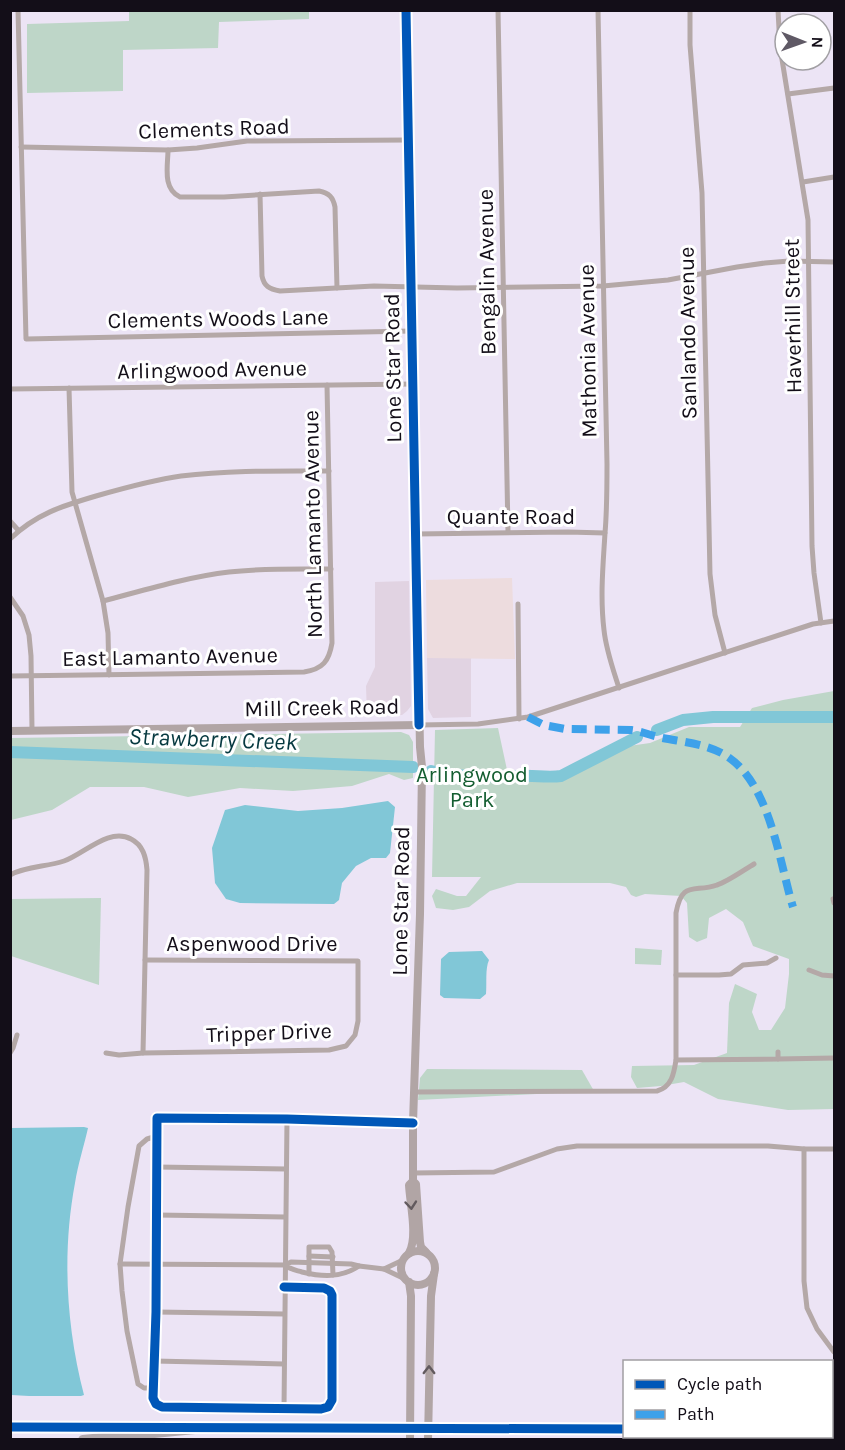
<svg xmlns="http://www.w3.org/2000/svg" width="845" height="1450" font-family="Karla,sans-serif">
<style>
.commercial{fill:#e1d3e2}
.education{fill:#eddcde}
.green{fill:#bed6c8}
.water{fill:#81c7d7}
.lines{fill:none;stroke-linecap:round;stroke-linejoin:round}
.river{stroke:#81c7d7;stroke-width:12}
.street{stroke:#b4a8a7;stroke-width:5}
.secondary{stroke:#b1a5a5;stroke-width:8}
.highway{stroke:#b1a8ac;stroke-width:10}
.quiet{stroke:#3da1ea;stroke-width:8;stroke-dasharray:15 8;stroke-linecap:butt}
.cycleway-casing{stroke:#fff;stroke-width:13}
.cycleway{stroke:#0057b8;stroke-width:9}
.oneway{stroke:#625a5e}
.labels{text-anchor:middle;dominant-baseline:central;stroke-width:6;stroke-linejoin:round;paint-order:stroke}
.street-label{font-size:22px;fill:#130e18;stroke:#fff}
.park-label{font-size:22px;fill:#135d30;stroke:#fff}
.water-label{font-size:24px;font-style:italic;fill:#063940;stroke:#fff}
</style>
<rect width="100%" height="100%" fill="#ece4f5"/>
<g class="commercial">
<polygon points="409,581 411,706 407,711 402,715 367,715 366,686 375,667 375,582"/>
<polygon points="427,658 471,658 471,717 433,718 428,709"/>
</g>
<polygon class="education" points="512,578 515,659 427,658 426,580"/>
<g class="green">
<polygon points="129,11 309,10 309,19 219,22 218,48 123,50 123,91 27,93 27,24 129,21"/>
<polygon points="834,691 834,1109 788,1110 718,1099 684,1082 661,1086 637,1088 631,1077 632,1066 694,1065 727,1053 729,1003 735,984 757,994 752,1012 759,1030 771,1030 785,1008 789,974 789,959 753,946 743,922 726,909 709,918 707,938 697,942 689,937 687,903 681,896 645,894 636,897 631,895 626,887 610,883 517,883 490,891 469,907 453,910 436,908 432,896 436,889 457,896 466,896 481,877 432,877 435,730 498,728 509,779 521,778 549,780 566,778 629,746 650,743 689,727 740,727 752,708 783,700"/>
<polygon points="401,732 409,735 413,742 413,778 404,780 389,774 352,786 293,791 240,788 188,797 144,787 90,787 52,810 11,820 11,738"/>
<polygon points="101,898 99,985 11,956 11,899"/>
<polygon points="635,948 662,950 661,965 635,964"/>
<polygon points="427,1069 582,1070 594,1091 418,1100 420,1078"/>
</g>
<g class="water">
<polygon points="388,801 395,807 390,853 386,858 371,858 356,866 342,883 339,900 334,904 240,903 226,899 215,883 212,848 225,810 245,805 298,811 342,808"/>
<path d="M482,951L489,960C485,969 487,983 486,994L480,999L444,998L440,995L441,959L449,952Z"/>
<path d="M84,1127L88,1128C84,1146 78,1164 75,1183C62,1252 66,1326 84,1395L81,1396H29L11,1395V1128Z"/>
</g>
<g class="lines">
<g class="river">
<polyline points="657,730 683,720 713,717 834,717"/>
<polyline points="10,752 413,767"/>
<path d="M431,771C460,778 490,776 520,776C534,775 547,778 561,776L637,737"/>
</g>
<g class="street">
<polyline points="18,10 26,339 412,331"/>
<polyline points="498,10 508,532"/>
<path d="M598,10L607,464C607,487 607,510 605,533C603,566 600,597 604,630C606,650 613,669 619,688"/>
<polyline points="690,10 690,45 702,193 710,574 715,615 725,653"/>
<polyline points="778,10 780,47 808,220 812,546 814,573 821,623"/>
<polyline points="788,94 834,88"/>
<polyline points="21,147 168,150 197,148 247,141 408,140"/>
<path d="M168,150C168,165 162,189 180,197H224L319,191C329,193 333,197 335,207L337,288"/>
<polyline points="803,182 834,177"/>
<path d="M260,194L262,276C264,286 269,289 280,291L374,286L457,288L603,286L668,280L737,267L765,263L789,261L834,262"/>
<polyline points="69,388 72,492 103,601 108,633 109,675"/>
<polyline points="10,389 413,384"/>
<polyline points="10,521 19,531"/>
<polyline points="416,534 568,532 605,533"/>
<path d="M10,539C36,514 62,506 96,496C124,488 152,480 181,476C230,470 280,471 329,471"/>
<polyline points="10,597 23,616 29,635 31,656 32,730"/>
<path d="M103,601C145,590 187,577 229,572C263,568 297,569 331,569"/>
<polyline points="518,604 519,719"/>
<path d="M10,676L304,672C323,669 329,661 332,643L327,385"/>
<polyline points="419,725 478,724 528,717 813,624 834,621"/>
<path d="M10,875C26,866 47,867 64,861C84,854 109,827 131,839C143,845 146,857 147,870L143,1053"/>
<polyline points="833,899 834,903"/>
<polyline points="809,970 822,975 834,976"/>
<polyline points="676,975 719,975 731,974 743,965 767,963 776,958"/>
<polyline points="10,1053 13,1048 17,1035"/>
<polyline points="106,1053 119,1055 143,1053 329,1050 346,1046 355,1035 358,1021 358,961 145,960"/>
<polyline points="778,1059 834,1058"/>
<polyline points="676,1060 778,1059 778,1052"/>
<path d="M414,1092L657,1091C672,1087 674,1073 676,1060V913C682,880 694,893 717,885C727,882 744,870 754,864"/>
<polyline points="804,1149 804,1281 807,1308 817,1329 834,1352"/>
<polyline points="156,1167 286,1169"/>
<polyline points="413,1173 494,1172 557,1149 577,1146 768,1146 804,1149 834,1149"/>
<polyline points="156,1215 285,1217"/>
<polyline points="309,1256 333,1257"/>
<path d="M291,1262L351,1264L359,1266C341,1278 322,1277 302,1272C295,1270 291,1270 285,1265Z"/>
<polyline points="120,1264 285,1265"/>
<polyline points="359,1266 384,1269 407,1280"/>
<polyline points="384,1269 403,1260"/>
<polyline points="309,1274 309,1247 329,1247 332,1252 333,1275"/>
<polyline points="284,1287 324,1288 330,1291 332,1295 332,1400 328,1407 321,1409 162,1407 156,1404 153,1398 156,1312 157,1118 287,1119 413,1123"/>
<polyline points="156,1312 284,1314"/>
<polyline points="154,1361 284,1364"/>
<polyline points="153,1388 144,1388 138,1384 127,1331 122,1291 120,1264 128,1207 139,1146 147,1139 157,1136"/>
<polyline points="284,1409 287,1119"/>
</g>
<g class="secondary">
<polyline points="406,10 420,747 422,767 420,914 413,1123 413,1181"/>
<polyline points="10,731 419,725"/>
<circle cx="418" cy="1268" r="17"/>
<path d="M409,1253C418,1237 410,1204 409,1185L413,1181L416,1184L420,1242L421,1247L426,1252"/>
<polyline points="409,1282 411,1296 410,1440"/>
<polyline points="10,1427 158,1428"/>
<polyline points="200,1428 624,1429"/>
<polyline points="832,1430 834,1430"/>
<polyline points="428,1440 431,1296 434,1274"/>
</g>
<g class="highway">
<polyline points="769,1436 807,1440"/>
<polyline points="83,1440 205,1428"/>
</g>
<path class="quiet" d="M528,717L544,725L565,729L631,730C641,731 649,735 658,737C680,742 705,743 725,755C770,782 779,861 793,907"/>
<defs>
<g id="cycleway">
<polyline points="406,10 419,725"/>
<polyline points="284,1287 324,1288 330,1291 332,1295 332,1400 328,1407 321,1409 162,1407 156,1404 153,1398 156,1312 157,1118 287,1119 413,1123"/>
<polyline points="10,1427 624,1429"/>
</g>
</defs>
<use href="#cycleway" class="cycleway-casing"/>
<use href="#cycleway" class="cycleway"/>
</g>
<defs><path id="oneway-chevron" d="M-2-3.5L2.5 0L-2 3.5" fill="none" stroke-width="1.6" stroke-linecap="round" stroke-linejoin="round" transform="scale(1.5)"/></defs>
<g class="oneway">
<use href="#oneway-chevron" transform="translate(411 1205) rotate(85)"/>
<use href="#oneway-chevron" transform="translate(429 1370) rotate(-90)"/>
</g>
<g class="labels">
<g class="street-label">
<text transform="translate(214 129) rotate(-2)">Clements Road</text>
<text transform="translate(487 272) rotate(-91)">Bengalin Avenue</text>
<text transform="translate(793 316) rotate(-91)">Haverhill Street</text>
<text transform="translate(218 319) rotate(-1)">Clements Woods Lane</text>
<text transform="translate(688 333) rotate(-91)">Sanlando Avenue</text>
<text transform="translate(588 351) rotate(-91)">Mathonia Avenue</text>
<text transform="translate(393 368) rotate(-91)">Lone Star Road</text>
<text transform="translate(212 370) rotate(-1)">Arlingwood Avenue</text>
<text x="511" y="517">Quante Road</text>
<text transform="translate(313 524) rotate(-91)">North Lamanto Avenue</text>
<text transform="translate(170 657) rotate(-1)">East Lamanto Avenue</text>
<text transform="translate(322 708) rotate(-1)">Mill Creek Road</text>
<text transform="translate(401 901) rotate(-89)">Lone Star Road</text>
<text x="252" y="944">Aspenwood Drive</text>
<text transform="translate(269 1033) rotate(-2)">Tripper Drive</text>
</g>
<g class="park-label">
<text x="472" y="775">Arlingwood<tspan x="472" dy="25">Park</tspan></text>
</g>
<g class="water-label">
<text transform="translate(213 739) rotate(2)">Strawberry Creek</text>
</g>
</g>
<rect width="845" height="1450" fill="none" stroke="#130e18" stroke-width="24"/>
<rect x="623" y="1360" width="210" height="78" fill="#ffffff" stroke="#a19fa3" stroke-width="1.5"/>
<rect x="635" y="1380" width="30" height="9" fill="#0057b8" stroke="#a19fa3" stroke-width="1.5"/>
<text x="677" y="1390" font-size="18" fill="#130e18">Cycle path</text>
<rect x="635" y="1410" width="30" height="9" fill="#3da1ea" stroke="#a19fa3" stroke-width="1.5"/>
<text x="677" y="1420" font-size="18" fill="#130e18">Path</text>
<g transform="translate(803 42) rotate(91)"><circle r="28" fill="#ffffff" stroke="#a19fa3" stroke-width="1.5"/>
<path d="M0-4.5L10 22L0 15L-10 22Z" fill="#5f5965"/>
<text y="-9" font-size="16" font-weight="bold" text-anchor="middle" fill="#130e18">N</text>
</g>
</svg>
